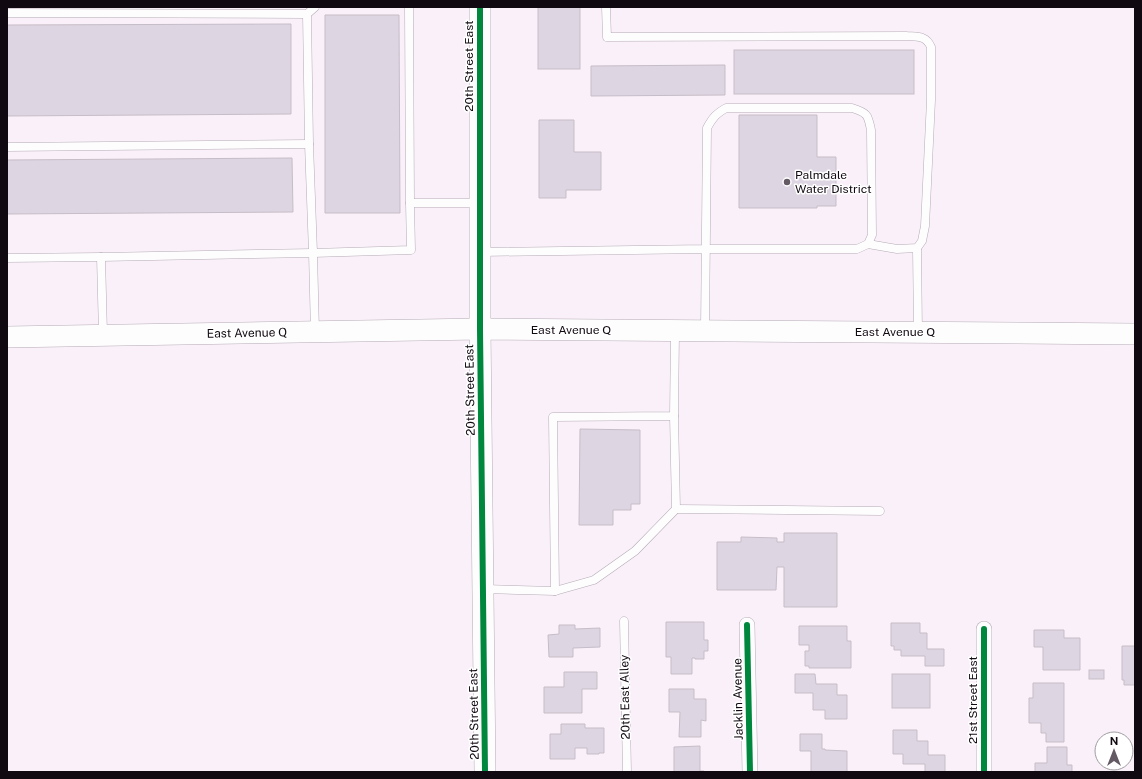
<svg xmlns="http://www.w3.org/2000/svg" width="1142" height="779" font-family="'Public Sans',sans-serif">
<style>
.building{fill:#ded5e2;stroke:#c5bdc7}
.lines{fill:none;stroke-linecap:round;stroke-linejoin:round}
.lane-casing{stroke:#b5acb5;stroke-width:9}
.street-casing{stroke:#b5acb5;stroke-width:16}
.secondary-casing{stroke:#b5acb5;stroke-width:22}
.lane{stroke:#fefdfe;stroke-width:8}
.street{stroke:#fefdfe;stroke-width:15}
.secondary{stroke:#fefdfe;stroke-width:21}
.cycleway-casing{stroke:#fff;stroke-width:8}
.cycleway{stroke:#00873e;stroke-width:6}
.poi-dot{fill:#635a63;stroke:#fff;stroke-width:1.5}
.labels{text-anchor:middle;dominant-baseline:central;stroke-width:3;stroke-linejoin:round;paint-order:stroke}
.street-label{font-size:12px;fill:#110911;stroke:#fff}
.poi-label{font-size:12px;fill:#110911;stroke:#fff;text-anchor:start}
</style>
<rect width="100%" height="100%" fill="#faf0fa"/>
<g class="building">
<rect x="538" y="7" width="42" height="62"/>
<polygon points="325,15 399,15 400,213 325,213"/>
<polygon points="291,24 291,114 7,116 7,25"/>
<rect x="734" y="50" width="180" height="44"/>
<polygon points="725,65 725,95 591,96 591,66"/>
<polygon points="739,115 817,115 817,157 836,157 836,206 817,206 817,208 739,208"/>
<polygon points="539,120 574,120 574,152 601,152 601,190 566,190 566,198 539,198"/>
<polygon points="292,158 293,212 7,214 7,160"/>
<polygon points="580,429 640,430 640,504 631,504 631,510 613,510 613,525 579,525"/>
<polygon points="784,533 837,533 837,607 784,607 784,567 777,567 776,590 717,590 717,542 741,542 741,537 777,538 777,542 784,542"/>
<polygon points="666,622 704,622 704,640 708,640 708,651 704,651 704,659 695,659 695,658 692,658 692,674 671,674 671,657 666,657"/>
<polygon points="891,623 920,623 920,633 927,633 927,649 944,649 944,666 925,666 925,656 901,656 901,650 894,650 894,646 891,646"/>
<polygon points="559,625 575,625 575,629 600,628 600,647 573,648 573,657 549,657 548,635 559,634"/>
<polygon points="799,626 847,626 847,641 851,641 851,668 809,668 809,666 805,666 805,651 809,651 809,645 799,645"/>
<polygon points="1034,630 1064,630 1064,638 1080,638 1080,670 1043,670 1043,647 1034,647"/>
<polygon points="1122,646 1135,646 1135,685 1124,685 1124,680 1122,680"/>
<rect x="1089" y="670" width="15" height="9"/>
<polygon points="564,672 597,672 597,689 582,689 582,713 544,713 544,687 564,687"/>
<polygon points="795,674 815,674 816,684 837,684 837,695 847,695 847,719 825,719 825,710 813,710 813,693 795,693"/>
<rect x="892" y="674" width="38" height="34"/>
<polygon points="1033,683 1064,683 1064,742 1046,742 1046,733 1041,733 1041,723 1029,723 1029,698 1033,698"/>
<polygon points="669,689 694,689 694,699 706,699 706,721 701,720 701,737 679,737 680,712 669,712"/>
<polygon points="561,724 585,724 585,728 604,728 604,753 599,753 599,754 587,754 587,748 575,748 575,759 550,759 550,734 561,734"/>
<polygon points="893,730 917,730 917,741 928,741 928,755 945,755 945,772 925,772 925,764 903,764 903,754 893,754"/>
<polygon points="800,734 822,734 822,749 825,749 825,750 847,751 847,772 811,772 811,751 800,751"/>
<polygon points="700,746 700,771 704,771 704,772 674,772 674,747"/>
<polygon points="1047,747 1067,747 1067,765 1072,765 1072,772 1035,772 1035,763 1047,763"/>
</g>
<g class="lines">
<defs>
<g id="lane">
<polyline points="409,7 410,203 480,203"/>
<path d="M606,7L607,37L906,36C917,37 926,35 931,47V100L925,226L922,241L917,248L897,249L868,244"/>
<polyline points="7,13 307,14 315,7"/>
<polyline points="307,14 309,144 313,253 411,250 410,203"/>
<polyline points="7,147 309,144"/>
<polyline points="917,248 918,332"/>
<path d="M481,252L706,249H857L868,244L872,235L871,130C868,115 868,113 852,108H726C716,114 713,117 707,128L705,330"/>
<polyline points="101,257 103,334"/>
<polyline points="7,258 101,257 313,253 315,332"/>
<polyline points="676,509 880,511"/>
<polyline points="484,589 555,591 553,417 674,416 675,332"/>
<polyline points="555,591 594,580 635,551 676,509 674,416"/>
<polyline points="624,621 627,772"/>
</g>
<g id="street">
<polyline points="747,625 750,772"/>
<polyline points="984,629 984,772"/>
</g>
<g id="secondary">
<polyline points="480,7 480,329 485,772"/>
<polyline points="7,337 480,329 1135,334"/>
</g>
</defs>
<use href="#lane" class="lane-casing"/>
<use href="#street" class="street-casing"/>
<use href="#secondary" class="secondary-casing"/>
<use href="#lane" class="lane"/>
<use href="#street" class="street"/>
<use href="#secondary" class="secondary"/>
<defs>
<g id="cycleway">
<polyline points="480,7 480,329 485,772"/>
<polyline points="747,625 750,772"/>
<polyline points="984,629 984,772"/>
</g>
</defs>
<use href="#cycleway" class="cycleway-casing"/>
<use href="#cycleway" class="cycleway"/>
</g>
<circle class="poi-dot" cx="787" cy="182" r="4"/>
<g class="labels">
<g class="street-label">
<text transform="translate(469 66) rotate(-90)">20th Street East</text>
<text x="571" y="330">East Avenue Q</text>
<text x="895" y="332">East Avenue Q</text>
<text transform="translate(247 333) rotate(-1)">East Avenue Q</text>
<text transform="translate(470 390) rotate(-91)">20th Street East</text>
<text transform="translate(625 697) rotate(-91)">20th East Alley</text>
<text transform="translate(738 699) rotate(-91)">Jacklin Avenue</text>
<text transform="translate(973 700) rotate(-90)">21st Street East</text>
<text transform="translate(474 714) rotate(-91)">20th Street East</text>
</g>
<g class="poi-label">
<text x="795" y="175">Palmdale<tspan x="795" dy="14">Water District</tspan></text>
</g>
</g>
<rect width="1142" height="779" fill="none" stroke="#110911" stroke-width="16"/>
<g transform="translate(1114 751)"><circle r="19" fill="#ffffff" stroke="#a09da0"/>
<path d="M0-3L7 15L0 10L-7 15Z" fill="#635a63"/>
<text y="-6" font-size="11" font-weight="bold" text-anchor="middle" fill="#110911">N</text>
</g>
</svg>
